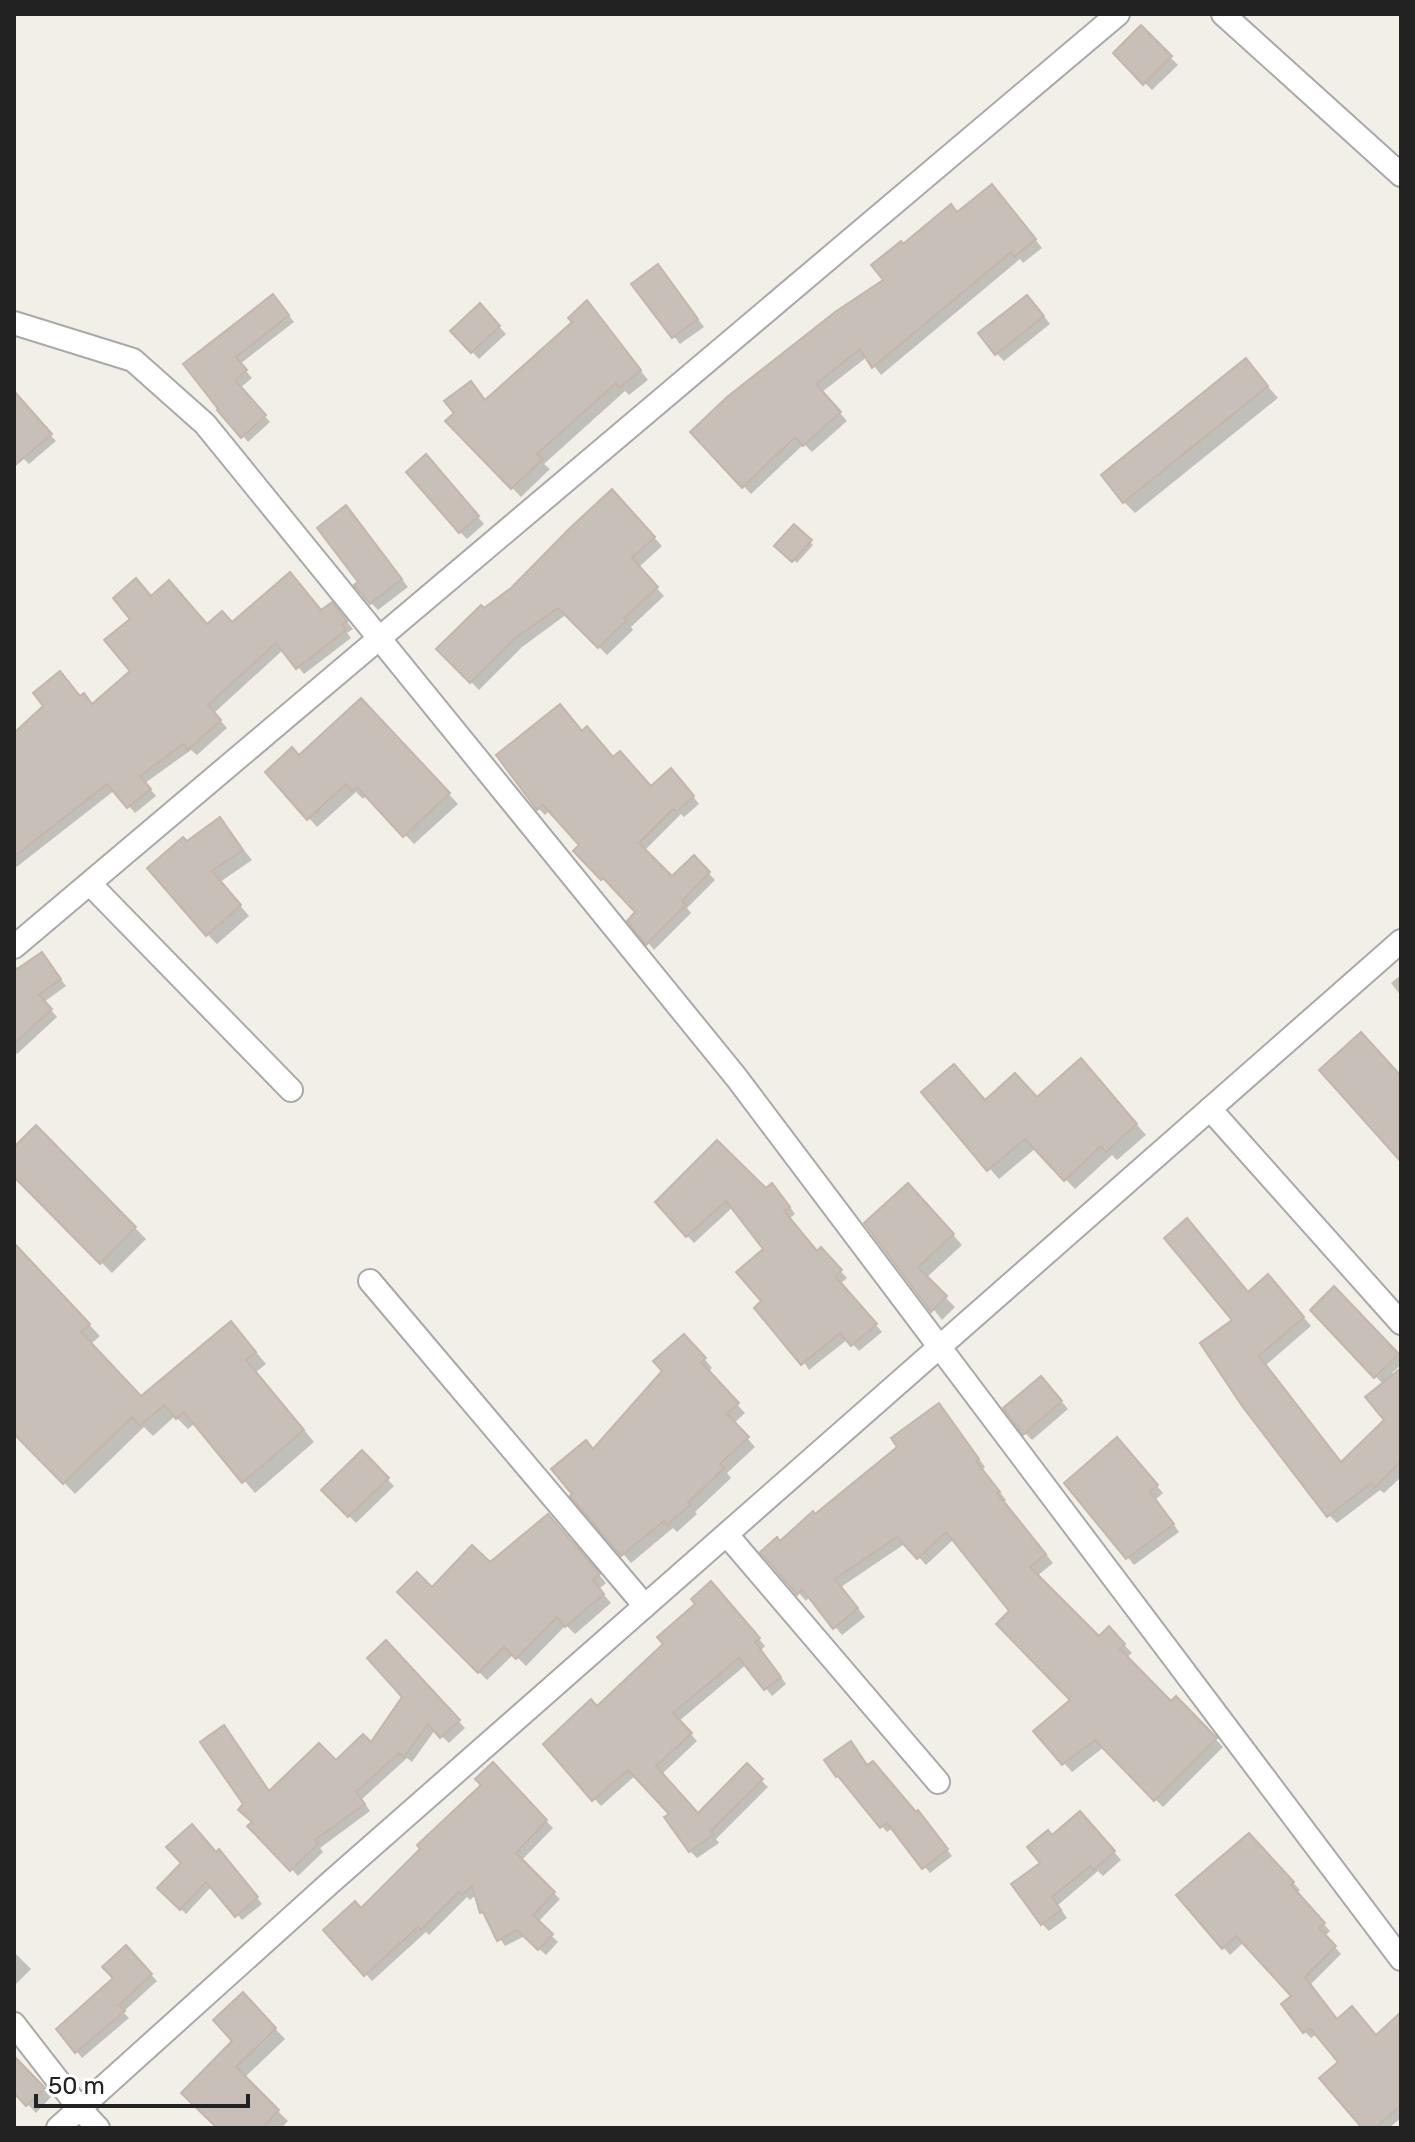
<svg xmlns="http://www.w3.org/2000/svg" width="1415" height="2142" font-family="Rubik,sans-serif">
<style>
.shadow{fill:#0003}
.building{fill:#c7bfb8;stroke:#c4b6ab;stroke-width:2}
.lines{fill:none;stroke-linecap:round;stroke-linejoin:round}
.street-casing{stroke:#a9a9a9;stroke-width:26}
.street{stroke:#fff;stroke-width:22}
</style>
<rect width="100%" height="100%" fill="#f2efe9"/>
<g class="shadow">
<polygon points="1141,28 1178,65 1152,90 1115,53"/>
<polygon points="999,194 1042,248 1023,263 1020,259 881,375 867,357 822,392 847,421 812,452 804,444 751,494 693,432 886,281 903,246 958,214"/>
<polygon points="664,274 704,327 680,344 634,284"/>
<polygon points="279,303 294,322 240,364 252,378 240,388 270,422 248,442 186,364"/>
<polygon points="1034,304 1050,324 1004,361 997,354"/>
<polygon points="480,306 506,334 479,359 453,331"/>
<polygon points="595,311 648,380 629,395 625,391 544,464 550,469 521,497 448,421 456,414 471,384 486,401 575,322"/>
<polygon points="1246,361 1278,398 1135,513 1124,502"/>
<polygon points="14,396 56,441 29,464 14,449"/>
<polygon points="433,464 484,524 467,539 460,532"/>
<polygon points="620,500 662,546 638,568 664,596 631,627 633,630 607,655 567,614 522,647 479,690 439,649"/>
<polygon points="353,515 408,587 378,610 371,603 361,582"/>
<polygon points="794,527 813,545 797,563 777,546"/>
<polygon points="152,598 208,626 338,611 353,629 347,633 351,638 304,674 284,649 214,713 227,728 197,755 191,750 145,783 156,796 135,813 115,790 14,869 14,735 81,698 93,706 132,671 133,619"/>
<polygon points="370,709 458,804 414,844 367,795 363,799 356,792 317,827 309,818 300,758"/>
<polygon points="582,733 651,788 678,777 699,804 684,817 681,814 644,851 672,879 694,858 715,880 687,908 691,913 654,950 630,921 638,912 576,851 581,846 550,810 545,815 539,809 499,756"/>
<polygon points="219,819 252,860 220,882 249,916 217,944 207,934 187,844"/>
<polygon points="42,954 66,986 44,1002 57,1017 17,1054 14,1051 14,972"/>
<polygon points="1401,975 1401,996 1391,983"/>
<polygon points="1090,1071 1146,1135 1117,1160 1112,1155 1075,1189 1036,1148 999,1179 923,1092 986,1102 1037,1099"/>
<polygon points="36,1128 146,1239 112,1273 14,1174 14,1150"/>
<polygon points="766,1191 779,1192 795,1214 789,1219 817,1254 821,1250 847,1278 840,1284 882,1332 859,1351 848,1339 809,1370 764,1302 765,1250 733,1207 694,1243 657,1202"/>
<polygon points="918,1195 962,1245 926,1278 955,1307 942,1320 866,1223"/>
<polygon points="14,1245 100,1336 91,1344 142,1398 242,1335 266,1364 256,1372 314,1442 255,1493 195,1423 188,1429 175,1416 153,1436 144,1427 75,1494 14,1431"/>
<polygon points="1276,1285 1311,1326 1266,1365 1342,1464 1387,1421 1384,1385 1312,1310 1334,1289 1401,1359 1401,1365 1392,1373 1401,1382 1401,1477 1384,1493 1380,1490 1337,1523 1329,1515 1235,1321 1249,1294"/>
<polygon points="692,1344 712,1368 708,1372 745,1413 734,1423 755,1447 727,1473 731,1478 695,1512 697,1514 677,1532 673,1528 631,1563 573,1496 594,1451"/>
<polygon points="1048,1385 1068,1409 1032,1440 1025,1433"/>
<polygon points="939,1406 985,1467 982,1470 1006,1500 1004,1502 1053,1563 1037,1576 1099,1639 1109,1629 1132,1653 1126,1658 1171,1704 1176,1699 1223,1747 1163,1807 1104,1747 1072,1772 1036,1731 1073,1700 1012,1611 954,1539 926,1565 906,1543 841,1587 865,1617 842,1635 810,1596 806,1601 763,1553 815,1516 900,1447"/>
<polygon points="1123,1447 1163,1493 1156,1499 1179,1532 1134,1565 1067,1483"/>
<polygon points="362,1453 394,1486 356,1523 324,1490"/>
<polygon points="557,1525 606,1583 599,1589 611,1603 575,1634 566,1625 526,1666 514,1654 487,1680 400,1592 432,1590 490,1565"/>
<polygon points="718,1591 765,1646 761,1650 786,1684 772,1696 747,1664 679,1721 697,1741 662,1774 698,1815 747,1766 768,1787 716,1839 719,1843 697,1858 690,1851 672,1814 636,1775 601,1806 546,1744 598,1708"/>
<polygon points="386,1643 465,1728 449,1743 435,1730 412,1762 407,1758 362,1799 370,1811 320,1848 323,1852 298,1876 250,1826 255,1823 246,1804 224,1728 270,1793 371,1745 405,1697"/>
<polygon points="493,1765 553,1828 521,1861 560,1899 538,1922 558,1942 546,1955 525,1936 505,1946 482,1912 477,1894 470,1900 467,1897 429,1935 426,1932 372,1981 366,1974 361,1910 484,1785"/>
<polygon points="868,1767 924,1819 952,1856 930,1873 893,1828 887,1832 837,1776"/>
<polygon points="1087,1820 1121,1860 1103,1876 1098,1871 1058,1905 1067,1918 1049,1931 1042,1924 1043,1864 1053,1838"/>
<polygon points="1249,1836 1300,1890 1296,1893 1330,1931 1325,1936 1341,1954 1310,1985 1337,2021 1376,2037 1401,2033 1401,2118 1389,2128 1365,2128 1341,2062 1317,2034 1311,2038 1305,2032 1294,1997 1244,1942 1230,1955 1179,1895"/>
<polygon points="216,1855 225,1857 262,1904 242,1920 212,1886 186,1914 160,1888"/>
<polygon points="126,1948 157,1981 123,2012 129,2018 82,2058 59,2029 115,1978"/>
<polygon points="14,1952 31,1969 14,1986"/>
<polygon points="253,2005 285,2039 244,2078 288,2121 281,2128 220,2128 235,2041"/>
<polygon points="14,2058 51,2097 36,2113 14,2090"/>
</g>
<g class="building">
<polygon points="1141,25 1172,56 1143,85 1113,53"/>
<polygon points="992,184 1036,239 1014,257 1011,252 872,368 860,349 816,384 841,412 803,446 795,437 742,488 690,432 727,397 835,312 883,280 871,265 901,241 903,244 951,204 957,212"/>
<polygon points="658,264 698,319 672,338 631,284"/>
<polygon points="273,294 289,315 236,357 247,370 235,380 266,415 241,438 217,410 218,409 183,364"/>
<polygon points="1027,295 1044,316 995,355 978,333"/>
<polygon points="587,300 641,370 619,388 616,383 537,454 543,459 511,489 445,421 454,413 444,401 471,381 485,400 572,322 568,318"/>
<polygon points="480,303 500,326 471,353 450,331"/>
<polygon points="1246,358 1268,386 1123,503 1101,475"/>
<polygon points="14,391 52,434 14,466"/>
<polygon points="426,454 479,516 459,533 406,472"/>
<polygon points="612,489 655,537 632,558 658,587 624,618 627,620 598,648 558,608 514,639 470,683 436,649 481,605 484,608 511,588 570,528"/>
<polygon points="346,505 402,579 370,604 354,585 358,582 317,528"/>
<polygon points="794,524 812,540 792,562 774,546"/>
<polygon points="290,572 321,610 332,602 347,621 342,625 346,630 296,669 276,643 208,705 221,720 188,750 183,744 140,776 151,789 127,808 107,784 14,857 14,733 43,706 33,693 60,671 80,696 84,693 92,704 130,671 104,640 130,619 113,598 136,578 151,596 169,580 207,624 222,611 232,622"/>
<polygon points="361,698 450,793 403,837 357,787 352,791 346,784 307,820 265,772 292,747 299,755"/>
<polygon points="560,704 582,731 587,726 613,757 620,751 651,786 671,768 694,796 676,812 673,809 639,843 672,876 694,855 710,872 682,901 686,905 646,945 627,921 635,912 603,878 601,880 573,851 579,845 543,805 537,810 496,755"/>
<polygon points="220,817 243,850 212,871 241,905 206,936 147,868 183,837 187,841"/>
<polygon points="42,952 61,979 39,995 52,1009 14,1044 14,966 17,969"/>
<polygon points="1361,1032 1401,1076 1401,1162 1319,1070"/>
<polygon points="1081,1058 1137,1124 1106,1152 1101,1146 1064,1181 1025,1139 987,1171 921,1092 954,1064 985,1100 1015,1073 1037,1097"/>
<polygon points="36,1125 136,1227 100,1264 14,1177 14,1147"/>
<polygon points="717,1140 766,1188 772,1183 790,1207 784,1211 817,1251 821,1247 842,1270 835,1276 877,1324 851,1346 840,1333 801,1365 754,1308 761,1301 736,1272 763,1249 726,1201 686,1237 655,1202"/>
<polygon points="908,1183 954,1234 918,1267 947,1296 931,1312 864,1223"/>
<polygon points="1187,1218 1248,1292 1268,1274 1304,1317 1259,1356 1341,1462 1384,1420 1365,1397 1401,1368 1401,1461 1375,1487 1371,1483 1327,1517 1242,1406 1200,1343 1232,1320 1164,1238"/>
<polygon points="14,1243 90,1324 81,1332 141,1396 231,1321 256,1352 246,1360 304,1430 242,1483 184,1412 176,1419 164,1405 140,1426 132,1417 63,1484 14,1434"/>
<polygon points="1334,1286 1399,1354 1374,1378 1310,1310"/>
<polygon points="684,1334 706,1358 701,1362 739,1403 727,1414 749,1437 720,1464 724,1468 688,1503 690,1505 667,1525 664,1521 621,1556 570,1496 572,1494 551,1469 586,1440 593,1449 662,1371 653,1361"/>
<polygon points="1041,1376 1062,1401 1023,1435 1003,1408"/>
<polygon points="939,1403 979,1459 976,1461 1000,1492 997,1493 1046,1554 1030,1567 1099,1636 1109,1626 1125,1644 1120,1649 1171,1701 1176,1696 1217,1738 1154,1801 1095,1740 1062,1765 1033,1731 1070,1700 996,1624 1009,1611 946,1532 917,1559 897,1537 835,1579 858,1608 833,1629 802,1589 797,1595 760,1552 777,1537 780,1541 813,1511 815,1514 897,1447 891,1438"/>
<polygon points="1117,1437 1158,1485 1150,1492 1174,1524 1126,1559 1064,1483"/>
<polygon points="362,1450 389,1478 348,1517 321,1490"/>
<polygon points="548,1514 600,1574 593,1580 604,1594 565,1627 557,1617 516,1659 504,1647 478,1673 397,1592 417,1572 432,1587 472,1545 490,1562"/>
<polygon points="711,1581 760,1638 755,1642 781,1677 764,1690 739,1658 673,1713 692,1733 656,1766 698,1813 747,1763 763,1779 711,1831 713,1835 689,1852 664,1817 669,1814 628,1770 592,1801 543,1744 591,1699 597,1706 663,1644 657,1637 695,1604 691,1599"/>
<polygon points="386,1640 460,1720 440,1738 428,1724 404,1757 399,1753 356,1792 365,1804 315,1840 318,1844 290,1871 247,1826 252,1822 238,1810 243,1804 200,1742 224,1725 269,1791 319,1743 336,1760 363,1734 371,1742 402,1697 367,1658"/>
<polygon points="851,1741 867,1765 873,1761 916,1812 918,1810 948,1849 922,1869 887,1823 880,1828 838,1776 836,1777 824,1760"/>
<polygon points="493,1762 547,1820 516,1853 555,1892 533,1915 553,1934 538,1950 517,1930 497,1941 483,1912 480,1913 472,1886 462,1895 459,1892 421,1930 418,1927 364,1976 323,1930 355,1901 361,1908 420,1849 417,1845 481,1785 475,1779"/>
<polygon points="1080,1811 1115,1851 1094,1870 1090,1866 1052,1897 1061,1910 1041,1925 1011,1884 1040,1863 1027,1847 1048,1830 1052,1835"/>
<polygon points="192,1824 216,1852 219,1849 258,1897 235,1917 206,1882 180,1910 157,1888 181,1863 166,1847"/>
<polygon points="1249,1833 1294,1882 1291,1885 1325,1923 1319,1928 1336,1946 1305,1977 1337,2019 1352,2006 1376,2035 1401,2012 1401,2105 1375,2128 1362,2128 1319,2078 1338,2062 1310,2028 1303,2033 1281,2004 1291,1996 1236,1936 1222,1949 1176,1895"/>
<polygon points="126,1945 152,1974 119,2005 125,2011 75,2053 56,2029 113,1978 102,1967"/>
<polygon points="243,1992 276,2028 236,2067 279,2110 262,2128 217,2128 181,2093 232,2041 213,2020"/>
<polygon points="14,2056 45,2088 26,2106 14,2093"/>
</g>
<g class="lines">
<defs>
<g id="street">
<polyline points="1223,14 1401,175"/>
<polyline points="14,323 133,360 205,424 736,1077 1401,1959"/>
<polyline points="91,885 291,1090"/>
<polyline points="14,947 1118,14"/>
<polyline points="1210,1109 1401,1323"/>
<polyline points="370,1281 645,1606"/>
<polyline points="727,1535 938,1782"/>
<polyline points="14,2024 80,2109 98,2128"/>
<polyline points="58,2128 331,1882 1401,941"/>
</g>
</defs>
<use href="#street" class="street-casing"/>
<use href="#street" class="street"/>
</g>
<rect width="1415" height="2142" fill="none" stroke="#222222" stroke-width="32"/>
<path d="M36 2094v12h212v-12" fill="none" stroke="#222222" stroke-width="4"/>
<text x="48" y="2094" font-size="24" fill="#222222" stroke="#ffffff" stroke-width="6" paint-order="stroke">50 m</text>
</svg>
